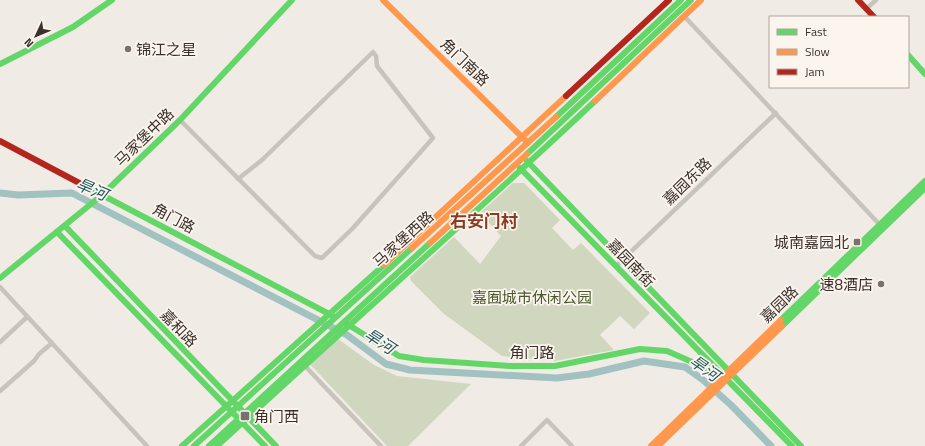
<svg xmlns="http://www.w3.org/2000/svg" width="925" height="446" font-family="'Titillium Web','Noto Sans SC',sans-serif">
<style>
.green{fill:#d1d6bf}
.lines{fill:none;stroke-linecap:round;stroke-linejoin:round}
.river{stroke:#a1c2c1;stroke-width:7}
.street{stroke:#c9c3be;stroke-width:4.5}
.fast{stroke:#63d668;stroke-width:6}
.slow{stroke:#ff974d;stroke-width:6}
.jam{stroke:#b3261e;stroke-width:6}
.poi-dot{fill:#7a716c;stroke:#fbf5ee;stroke-width:1.5}
.labels{text-anchor:middle;dominant-baseline:central;stroke-width:3.5;stroke-linejoin:round;paint-order:stroke}
.poi-label{font-size:15px;fill:#3b302b;stroke:#fbf5ee;text-anchor:start}
.street-label{font-size:15px;fill:#3b302b;stroke:#fbf5ee}
.park-label{font-size:15px;fill:#4a5a2e;stroke:#fbf5ee}
.water-label{font-size:16px;font-style:italic;fill:#1f5a5e;stroke:#fbf5ee}
.quarter-label{font-size:17px;font-weight:bold;fill:#8c3b22;stroke:#fbf5ee}
</style>
<rect width="100%" height="100%" fill="#f0ebe5"/>
<g class="green">
<polygon points="513,183 524,183 560,220 552,228 573,250 581,243 650,313 634,329 620,316 600,335 614,350 555,361 502,356 444,314 411,281 410,277 454,237 480,264 501,236 480,213"/>
<polygon points="338,339 374,365 397,376 471,384 408,446 387,446 309,363"/>
</g>
<g class="lines">
<polyline class="river" points="0,193 18,195 72,193 347,335 386,364 410,370 557,378 589,374 644,361 685,367 703,380 731,405 771,446"/>
<g class="street">
<polyline points="866,9 876,0"/>
<polyline points="684,16 880,225"/>
<polyline points="180,120 315,256 322,258 353,228 433,138 377,66 376,56 373,52 262,160 238,179"/>
<polyline points="616,266 776,113"/>
<polyline points="0,287 147,446"/>
<polyline points="0,342 27,317"/>
<polyline points="304,365 381,446"/>
<polyline points="0,391 34,361 39,354 52,343"/>
<polyline points="521,446 547,420 572,446"/>
</g>
<g class="fast">
<polyline points="908,55 925,74"/>
<polyline points="0,64 73,27 112,0"/>
<polyline points="556,117 681,0"/>
<polyline points="527,154 691,0"/>
<polyline points="527,161 801,446"/>
<polyline points="520,168 792,446"/>
<polyline points="83,185 333,316"/>
<polyline points="65,226 276,446"/>
<polyline points="57,232 265,446"/>
<polyline points="0,278 102,195 180,120 292,0"/>
<polyline points="781,320 925,181"/>
<polyline points="347,324 399,356 424,360 510,366 555,366 640,349 667,351 699,365 713,374 724,376"/>
<polyline points="782,326 925,188"/>
<polyline points="182,446 384,265"/>
<polyline points="194,446 412,248"/>
<polyline points="209,446 430,243"/>
<path d="M217,446C342,330 471,218 595,101"/>
</g>
<g class="slow">
<polyline points="383,0 528,143"/>
<polyline points="595,101 701,0"/>
<polyline points="430,243 527,154"/>
<polyline points="412,248 556,117"/>
<polyline points="384,265 566,96"/>
<polyline points="651,446 781,320"/>
<polyline points="658,446 782,326"/>
</g>
<g class="jam">
<polyline points="858,0 874,17"/>
<polyline points="566,96 669,0"/>
<polyline points="0,141 83,185"/>
</g>
</g>
<g class="poi-dot">
<circle cx="128" cy="49" r="4"/>
<rect x="853" y="238" width="8" height="8" rx="2"/>
<circle cx="881" cy="284" r="4"/>
<rect x="240" y="411" width="10" height="10" rx="2"/>
</g>
<g class="labels">
<g class="poi-label">
<text x="136" y="49">锦江之星</text>
<text x="849" y="242" text-anchor="end">城南嘉园北</text>
<text x="873" y="284" text-anchor="end">速8酒店</text>
<text x="254" y="416">角门西</text>
</g>
<g class="street-label">
<text transform="translate(465 62) rotate(44)">角门南路</text>
<text transform="translate(144 137) rotate(-44)">马家堡中路</text>
<text transform="translate(687 181) rotate(-44)">嘉园东路</text>
<text transform="translate(174 218) rotate(28)">角门路</text>
<text transform="translate(403 239) rotate(-42)">马家堡西路</text>
<text transform="translate(631 263) rotate(46)">嘉园南街</text>
<text transform="translate(779 304) rotate(-44)">嘉园路</text>
<text transform="translate(179 328) rotate(46)">嘉和路</text>
<text x="532" y="352">角门路</text>
</g>
<g class="park-label">
<text x="532" y="297">嘉囿城市休闲公园</text>
</g>
<g class="water-label">
<text transform="translate(92 189) rotate(23)">旱河</text>
<text transform="translate(380 341) rotate(33)">旱河</text>
<text transform="translate(705 368) rotate(35)">旱河</text>
</g>
<g class="quarter-label">
<text x="484" y="221">右安门村</text>
</g>
</g>
<rect x="769" y="16" width="140" height="72" fill="#fbf5ee" stroke="#aea6a0"/>
<rect x="777" y="29" width="20" height="6" fill="#63d668" stroke="#aea6a0"/>
<text x="805" y="36" font-size="12" fill="#3b302b">Fast</text>
<rect x="777" y="49" width="20" height="6" fill="#ff974d" stroke="#aea6a0"/>
<text x="805" y="56" font-size="12" fill="#3b302b">Slow</text>
<rect x="777" y="69" width="20" height="6" fill="#b3261e" stroke="#aea6a0"/>
<text x="805" y="76" font-size="12" fill="#3b302b">Jam</text>
<g transform="translate(36 36) rotate(226)" stroke="#fbf5ee" stroke-width="3" paint-order="stroke">
<path d="M0-3L7 15L0 10L-7 15Z" fill="#3b302b"/>
<text y="-6" font-size="11" font-weight="bold" text-anchor="middle" fill="#3b302b">N</text>
</g>
</svg>
